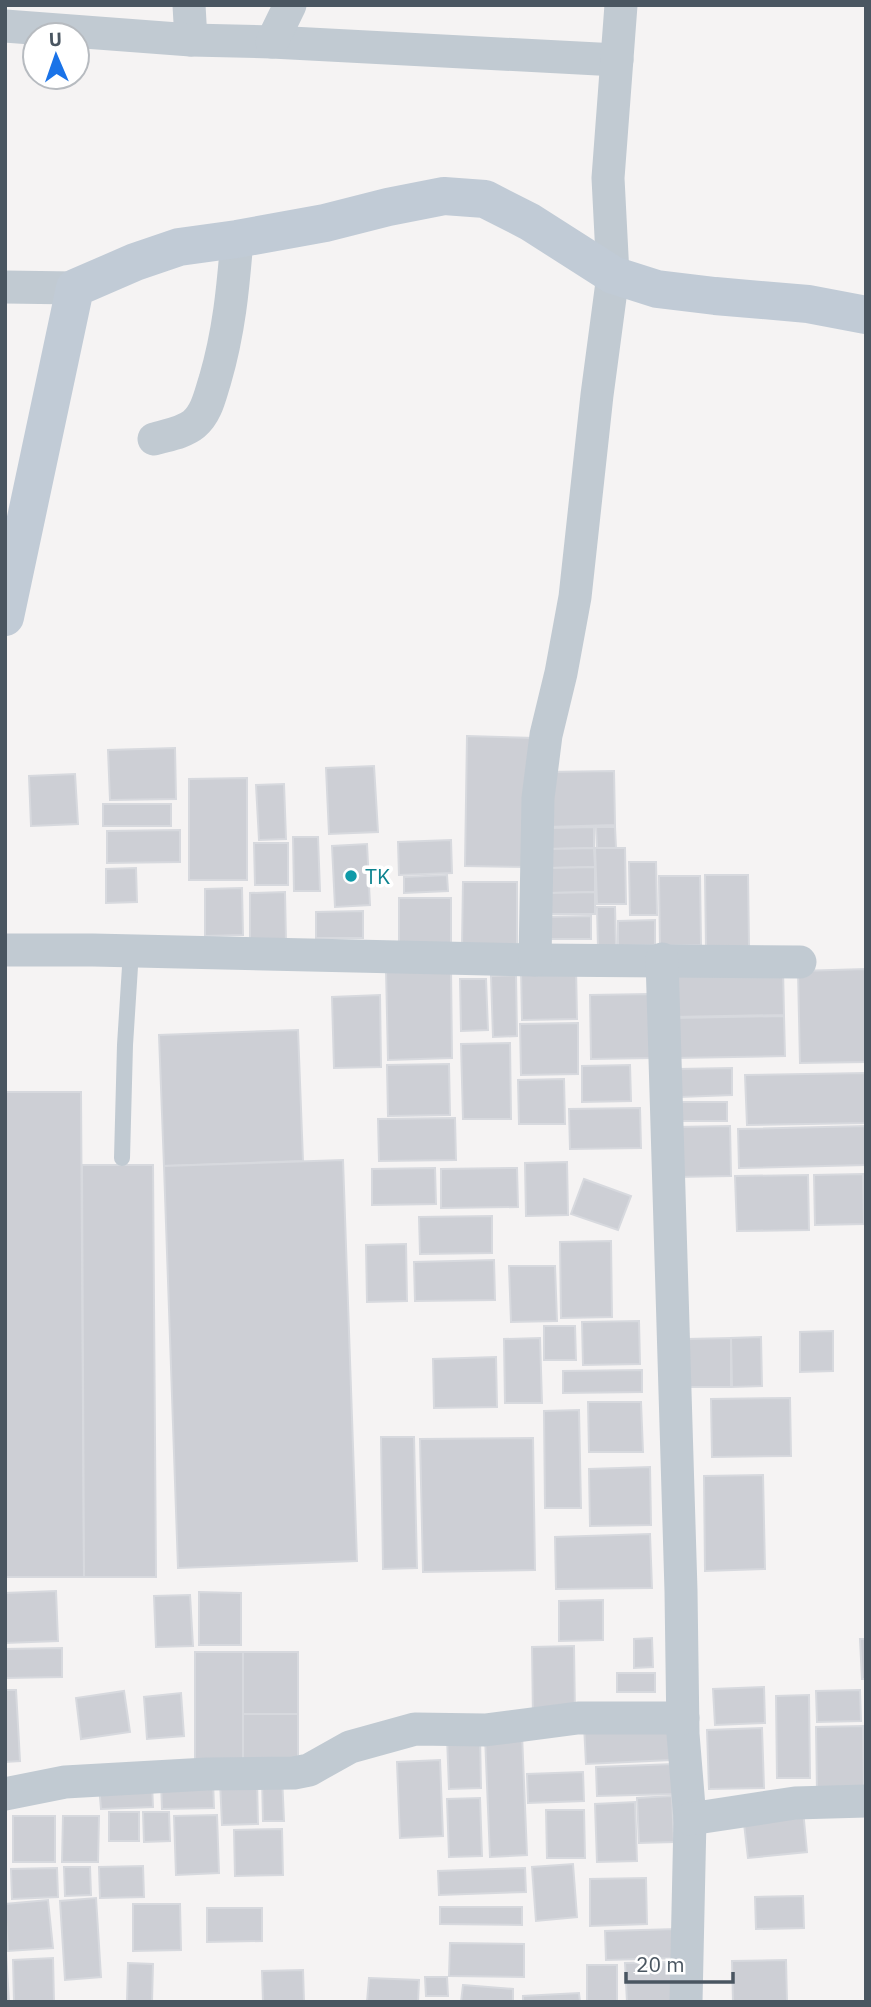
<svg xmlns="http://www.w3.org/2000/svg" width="871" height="2007" font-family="'IBM Plex Sans',sans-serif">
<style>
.building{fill:#cdcfd5;stroke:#d7d9de;stroke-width:2}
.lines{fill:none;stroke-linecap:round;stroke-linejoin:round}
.lane{stroke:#c1cad2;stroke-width:16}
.street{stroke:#c1cad2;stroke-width:33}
.secondary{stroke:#c1cbd6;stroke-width:38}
.culture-dot{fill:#0f9aa8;stroke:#fff;stroke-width:2.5}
.labels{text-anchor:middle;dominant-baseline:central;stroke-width:7;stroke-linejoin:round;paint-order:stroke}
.culture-label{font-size:21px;fill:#0d838f;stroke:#fff;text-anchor:start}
</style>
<rect width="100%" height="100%" fill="#f5f3f3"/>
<g class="building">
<polygon points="467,736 534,738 531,867 465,866"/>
<polygon points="175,748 176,799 110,800 108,750"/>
<polygon points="374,766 378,832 329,834 326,768"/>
<polygon points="614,771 615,825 547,827 546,772"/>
<polygon points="75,774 78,824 31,826 29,776"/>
<polygon points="247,778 247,880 189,880 189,779"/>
<polygon points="284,784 286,839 259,840 256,785"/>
<rect x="103" y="804" width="68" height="22"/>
<polygon points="594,827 594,848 550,849 550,828"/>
<polygon points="596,827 615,827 616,848 597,848"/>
<polygon points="180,830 180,862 107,863 107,831"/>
<polygon points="293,837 318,837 320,891 294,891"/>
<polygon points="451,840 452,873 399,875 398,842"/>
<polygon points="254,843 288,843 288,885 255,885"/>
<polygon points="367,844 370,905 335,907 332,846"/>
<polygon points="594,848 595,867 550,868 550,849"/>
<polygon points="595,848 625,848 626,904 597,904"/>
<polygon points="629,862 656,862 657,915 630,915"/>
<polygon points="595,867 595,892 551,893 550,868"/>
<polygon points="136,868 137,902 106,903 106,869"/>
<polygon points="447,875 448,891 404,893 404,877"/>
<polygon points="705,875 748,875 749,946 706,947"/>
<polygon points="659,876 700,876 701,945 660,946"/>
<polygon points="463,882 517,882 517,947 462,946"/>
<polygon points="242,888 243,935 205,936 205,889"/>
<polygon points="285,892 286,943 250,944 250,893"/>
<polygon points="595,892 595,914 551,914 550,893"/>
<rect x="399" y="898" width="52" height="52"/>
<polygon points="597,907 615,907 616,948 598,948"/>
<polygon points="363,911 363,938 316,938 316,912"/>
<polygon points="591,916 591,939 543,939 542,917"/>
<polygon points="655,920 655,945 618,946 618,921"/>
<polygon points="576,967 577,1019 522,1020 521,968"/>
<polygon points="451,968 452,1058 388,1060 386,969"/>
<polygon points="783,969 784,1015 673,1017 672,972"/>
<polygon points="866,969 866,1062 800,1063 798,971"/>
<polygon points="516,975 517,1036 493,1037 491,976"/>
<polygon points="460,979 486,979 488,1030 461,1031"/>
<polygon points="650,994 651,1058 591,1059 590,995"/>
<polygon points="380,995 381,1067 334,1068 332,997"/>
<polygon points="784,1016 785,1056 674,1058 673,1018"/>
<polygon points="578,1023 578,1074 521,1075 520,1024"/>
<polygon points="298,1030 303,1161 164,1166 159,1035"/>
<polygon points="510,1043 511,1119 463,1119 461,1044"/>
<polygon points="449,1064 450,1115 388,1116 387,1065"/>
<polygon points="630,1065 631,1101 582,1102 582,1066"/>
<polygon points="732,1068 732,1095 680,1097 679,1069"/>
<polygon points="866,1073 866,1123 747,1125 745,1075"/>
<polygon points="564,1079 565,1124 519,1124 518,1080"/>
<polygon points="5,1092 81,1092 84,1577 5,1577"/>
<polygon points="676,1102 727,1102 727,1121 677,1121"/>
<polygon points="640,1108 641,1148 570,1149 569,1109"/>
<polygon points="455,1118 456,1160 379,1161 378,1119"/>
<polygon points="730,1126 731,1176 676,1177 676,1127"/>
<polygon points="866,1126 866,1165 739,1168 738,1129"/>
<polygon points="343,1160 357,1561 178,1568 164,1166"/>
<polygon points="567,1162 568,1215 526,1216 525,1163"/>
<polygon points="82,1165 153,1165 156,1577 84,1577"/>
<polygon points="435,1168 436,1204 372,1205 372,1169"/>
<polygon points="517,1168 518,1207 441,1208 441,1169"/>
<polygon points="863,1174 864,1224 815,1225 814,1175"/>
<polygon points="808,1175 809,1230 737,1231 735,1176"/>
<polygon points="584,1179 631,1196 618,1230 571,1214"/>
<polygon points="492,1216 492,1253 420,1254 419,1217"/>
<polygon points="611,1241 612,1317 561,1318 560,1242"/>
<polygon points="406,1244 407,1301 367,1302 366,1245"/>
<polygon points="494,1260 495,1300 415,1301 414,1262"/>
<polygon points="509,1266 555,1266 557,1321 511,1322"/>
<polygon points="639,1321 640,1364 583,1365 582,1322"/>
<polygon points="544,1326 575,1326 576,1360 544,1360"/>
<polygon points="833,1331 833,1371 800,1372 800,1332"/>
<polygon points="761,1337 762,1386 732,1387 731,1338"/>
<polygon points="540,1338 542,1403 505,1403 504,1339"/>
<polygon points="731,1338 731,1387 688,1387 687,1339"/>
<polygon points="496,1357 497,1407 434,1408 433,1359"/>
<polygon points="642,1370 642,1392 563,1393 563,1371"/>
<polygon points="790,1398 791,1456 712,1457 711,1399"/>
<polygon points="588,1402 641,1402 643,1452 589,1452"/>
<polygon points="579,1410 581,1508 545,1508 544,1411"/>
<polygon points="381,1437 414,1437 417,1568 383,1569"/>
<polygon points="533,1438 535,1570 423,1572 420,1439"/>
<polygon points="650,1467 651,1525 590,1526 589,1469"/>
<polygon points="763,1475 765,1569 705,1571 704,1476"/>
<polygon points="650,1534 652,1588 556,1589 555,1537"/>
<polygon points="56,1591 58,1641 5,1643 5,1593"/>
<polygon points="199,1592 241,1593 241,1645 199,1645"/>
<polygon points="190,1595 193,1646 156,1647 154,1596"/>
<polygon points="603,1600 603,1640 559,1641 559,1601"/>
<polygon points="652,1638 653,1667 634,1668 634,1639"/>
<polygon points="860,1639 866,1639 866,1679 862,1679"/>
<polygon points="574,1646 575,1717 533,1718 532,1647"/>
<polygon points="62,1648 62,1677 5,1678 5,1649"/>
<rect x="195" y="1652" width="48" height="115"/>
<rect x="243" y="1652" width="55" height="62"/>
<rect x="617" y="1673" width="38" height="19"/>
<polygon points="764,1687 765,1723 715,1725 713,1689"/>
<polygon points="5,1690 16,1690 20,1761 5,1762"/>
<polygon points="860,1690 861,1721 817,1722 816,1691"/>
<polygon points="124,1691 130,1732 81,1739 76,1698"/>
<polygon points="181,1693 184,1736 147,1739 144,1697"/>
<polygon points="809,1695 810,1778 777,1778 776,1696"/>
<rect x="243" y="1714" width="55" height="53"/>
<polygon points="669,1720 671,1760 586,1764 584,1725"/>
<polygon points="863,1726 864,1791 817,1792 816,1727"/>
<polygon points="762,1728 764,1788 709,1789 707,1730"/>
<polygon points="522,1734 527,1855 490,1857 485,1736"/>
<polygon points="480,1736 481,1788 449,1789 447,1737"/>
<polygon points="440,1760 443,1836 400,1838 397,1762"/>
<polygon points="674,1764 675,1794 597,1796 596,1767"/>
<polygon points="583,1772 584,1801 528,1803 527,1774"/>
<polygon points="282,1776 284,1821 263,1821 262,1777"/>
<polygon points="257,1780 258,1824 222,1825 220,1781"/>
<polygon points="213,1781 214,1808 162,1809 161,1782"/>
<polygon points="152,1784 153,1807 101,1809 99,1785"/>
<polygon points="672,1796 674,1842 639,1843 637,1798"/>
<polygon points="480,1798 482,1856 449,1857 447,1799"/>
<polygon points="635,1802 637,1861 597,1862 595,1804"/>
<polygon points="546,1810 584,1810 585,1858 547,1858"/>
<polygon points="803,1810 807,1852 748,1858 743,1815"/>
<rect x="109" y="1812" width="30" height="29"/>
<polygon points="143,1812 169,1812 170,1841 144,1842"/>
<polygon points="217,1815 219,1873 176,1875 174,1816"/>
<rect x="13" y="1816" width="42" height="46"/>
<polygon points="63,1816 99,1816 98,1862 62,1862"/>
<polygon points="282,1829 283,1875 235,1876 234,1830"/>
<polygon points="573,1864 577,1917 536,1921 532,1867"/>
<polygon points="143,1866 144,1897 100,1898 99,1867"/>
<polygon points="64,1867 90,1867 91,1895 65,1896"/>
<polygon points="57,1868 58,1897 12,1899 11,1869"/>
<polygon points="525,1868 526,1892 439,1895 438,1871"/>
<polygon points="646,1878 647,1924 590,1926 590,1879"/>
<polygon points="803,1896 804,1928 756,1929 755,1897"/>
<polygon points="96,1898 101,1977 65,1980 60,1901"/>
<polygon points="48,1900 53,1948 8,1951 5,1904"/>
<polygon points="133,1904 180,1904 181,1950 133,1951"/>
<polygon points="440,1907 522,1907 522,1925 440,1924"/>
<polygon points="207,1908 262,1908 262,1941 207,1942"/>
<polygon points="678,1929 679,1958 606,1960 605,1931"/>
<polygon points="5,1934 9,2002 5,2002"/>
<polygon points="450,1943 524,1944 524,1977 449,1976"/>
<polygon points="53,1958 54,2002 14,2002 13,1960"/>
<polygon points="786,1960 787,2002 733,2002 732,1961"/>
<polygon points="672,1962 674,2002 627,2002 625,1963"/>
<polygon points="128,1963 153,1964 152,2002 127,2002"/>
<rect x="587" y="1965" width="30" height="37"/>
<polygon points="303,1970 304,2002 263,2002 262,1971"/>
<polygon points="425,1977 447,1977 448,1996 426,1996"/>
<polygon points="369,1978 419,1980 418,2002 367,2002"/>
<polygon points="463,1985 513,1989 513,2002 461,2002"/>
<polygon points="579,1993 580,2002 523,2002 523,1996"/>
</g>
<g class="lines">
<polyline class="lane" points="122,1158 125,1045 131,951"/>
<g class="street">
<polyline points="189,5 191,40"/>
<polyline points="5,26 191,40 272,42 617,60"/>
<polyline points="272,42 290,5"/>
<polyline points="5,287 75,288"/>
<path d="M154,439C167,435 183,433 194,424C207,413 210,395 215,380C229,332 233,289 237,239"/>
<polyline points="5,950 93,950 535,960 800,962"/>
<polyline points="662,959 681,1591 683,1734 690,1819 686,2002"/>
<polyline points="535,960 538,798 546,735 561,673 575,597 597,395 613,275 608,178 621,5"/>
<polyline points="5,1794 65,1782 207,1774 294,1773 309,1770 350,1747 415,1729 485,1730 578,1718 683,1718"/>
<polyline points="690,1819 795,1803 866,1801"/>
</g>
<polyline class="secondary" points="5,617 75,288 135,262 179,247 237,239 325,223 388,207 444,196 485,199 530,222 613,275 657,289 715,296 808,304 866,315"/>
</g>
<circle class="culture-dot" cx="351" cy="876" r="7"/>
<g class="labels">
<g class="culture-label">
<text x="365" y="876">TK</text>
</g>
</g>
<rect width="871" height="2007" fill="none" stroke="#4a5661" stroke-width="14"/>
<g transform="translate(56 56) rotate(358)"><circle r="33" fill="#ffffff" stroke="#b7bbc0" stroke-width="2"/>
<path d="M0-5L12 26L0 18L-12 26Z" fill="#1a73e8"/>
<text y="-10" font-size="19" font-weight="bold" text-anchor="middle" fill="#4a5661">U</text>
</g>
<path d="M626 1972v10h107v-10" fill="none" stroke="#4a5661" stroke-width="3.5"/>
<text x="636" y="1972" font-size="21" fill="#4a5661" stroke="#ffffff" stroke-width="5" paint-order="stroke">20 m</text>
</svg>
